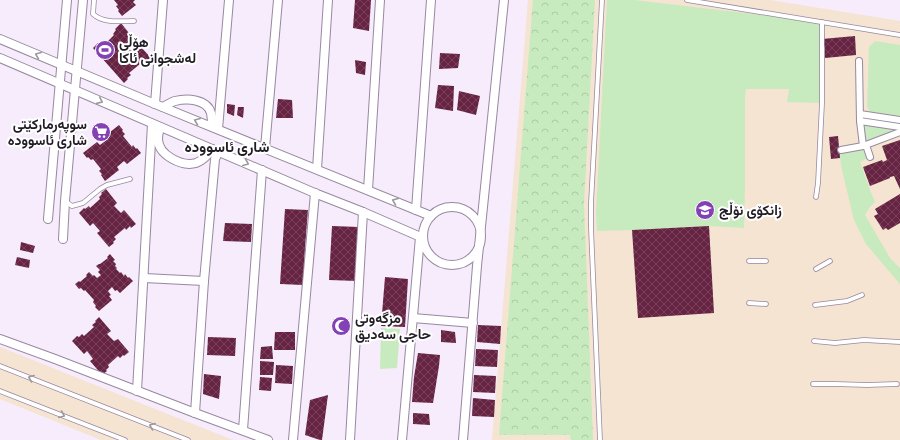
<svg xmlns="http://www.w3.org/2000/svg" width="900" height="440" font-family="Poppins,Vazirmatn,sans-serif">
<style>
.education{fill:#f4e4d1}
.green{fill:#c8eabf}
.forest{fill:url(#forest-crowns)}
.building{fill:url(#building-cross-hatch)}
.lines{fill:none;stroke-linecap:round;stroke-linejoin:round}
.service-casing{stroke:#9888a1;stroke-width:5.5}
.pedestrian-casing{stroke:#9888a1;stroke-width:8}
.minor-casing{stroke:#9888a1;stroke-width:10}
.service{stroke:#fff;stroke-width:4}
.pedestrian{stroke:#fff;stroke-width:6}
.minor{stroke:#fff;stroke-width:8}
.oneway{stroke:#9c999d}
.labels{text-anchor:middle;dominant-baseline:central;stroke-width:4;stroke-linejoin:round;paint-order:stroke}
.poi-label{font-size:14px;font-weight:bold;fill:#221c25;stroke:#fff;text-anchor:start}
.neighbourhood-label{font-size:15px;font-weight:bold;fill:#221c25;stroke:#fff}
</style>
<defs>
<pattern id="forest-crowns" width="20" height="18" patternUnits="userSpaceOnUse"><rect width="20" height="18" fill="#c8eabf"/><path d="M2 6a3 3 0 1 1 6 0M12 15a3 3 0 1 1 6 0" fill="none" stroke="#acc8a4"/></pattern>
<pattern id="building-cross-hatch" width="8" height="8" patternUnits="userSpaceOnUse"><rect width="8" height="8" fill="#662342"/><path d="M0 0l8 8M0 8l8-8" fill="none" stroke="#77415b"/></pattern>
</defs>
<rect width="100%" height="100%" fill="#f6ecfc"/>
<g class="education">
<polygon points="528,0 770,0 900,21 900,440 492,440"/>
<polygon points="0,347 233,440 101,440 0,399"/>
</g>
<g class="green">
<polygon points="607,0 634,0 822,22 822,103 787,102 789,89 746,89 745,97 745,186 744,228 709,226 632,230 597,231 596,213"/>
<polygon points="875,41 900,45 900,116 871,112 869,111 867,107 869,47"/>
<polygon points="860,121 900,127 900,132 866,145 870,157 860,162 870,190 875,202 869,208 865,215 890,258 900,268 900,284 866,244 854,220 842,170 840,158 841,150 863,146"/>
<polygon points="381,328 400,329 397,368 380,369"/>
</g>
<polygon class="forest" points="533,0 595,0 584,204 593,440 571,440 570,435 499,435"/>
<g class="building">
<polygon points="114,0 135,0 133,2 136,5 122,16 118,11 119,10 116,6 118,5"/>
<polygon points="355,0 371,0 369,31 353,28"/>
<polygon points="121,23 133,38 129,42 131,44 127,47 131,51 134,48 136,50 140,46 152,59 146,64 145,63 141,66 140,64 129,73 131,75 127,78 128,79 124,83 93,48 98,43 100,45 103,42 105,44 114,35 113,34 116,30 115,29"/>
<polygon points="855,36 856,55 825,58 825,48 822,39"/>
<polygon points="440,53 460,54 458,68 439,69"/>
<polygon points="355,60 366,62 365,75 356,73"/>
<polygon points="438,85 454,86 453,111 435,108"/>
<polygon points="459,91 480,96 476,115 457,110"/>
<polygon points="278,99 292,100 293,118 276,118"/>
<polygon points="227,104 235,105 234,116 227,113"/>
<polygon points="238,107 244,107 243,118 237,115"/>
<polygon points="119,125 123,130 122,131 125,134 123,136 132,147 133,145 136,149 137,148 141,153 127,164 124,161 117,167 119,170 105,181 101,175 102,174 99,171 101,169 93,159 91,160 88,157 87,158 83,153 97,142 100,145 108,139 105,136"/>
<polygon points="838,136 840,158 831,159 829,137"/>
<polygon points="900,140 900,189 894,176 890,177 890,178 870,186 863,167 882,160 883,162 887,160 882,146"/>
<polygon points="106,189 117,203 114,206 121,213 124,210 136,224 131,228 130,226 126,230 125,228 114,237 116,239 113,242 114,243 109,247 97,233 100,231 93,223 90,226 79,213 84,208 85,209 89,206 90,208 100,199 99,197 102,194 101,193"/>
<polygon points="900,194 900,223 888,230 886,228 883,230 874,216 878,214 875,209"/>
<polygon points="285,209 308,210 305,248 303,285 280,284"/>
<polygon points="225,223 252,224 251,242 223,241"/>
<polygon points="332,226 359,227 357,281 329,280"/>
<polygon points="709,226 714,313 638,318 632,230"/>
<polygon points="21,242 35,246 33,253 20,250"/>
<polygon points="110,254 115,260 113,261 116,264 115,266 117,268 116,269 120,273 121,272 124,276 125,274 128,278 129,277 133,281 120,293 117,290 115,291 112,287 108,291 111,295 109,296 112,300 99,311 95,307 96,306 93,302 94,300 85,290 84,291 81,288 79,289 75,284 79,281 80,282 87,276 86,275 89,272 93,276 94,275 97,278 101,275 98,272 100,270 96,266 99,264 100,264 108,258 107,257"/>
<polygon points="17,257 30,260 29,268 15,265"/>
<polygon points="385,277 408,279 405,327 381,326"/>
<polygon points="99,317 111,331 107,334 114,341 118,339 129,352 124,356 123,355 120,358 118,356 108,365 109,367 106,370 107,371 102,375 90,361 93,359 87,351 84,354 72,341 77,336 79,337 82,334 84,336 94,327 92,325 96,322 95,321"/>
<polygon points="478,325 501,326 500,344 477,342"/>
<polygon points="441,330 455,332 456,343 441,342"/>
<polygon points="275,332 295,332 295,350 274,350"/>
<polygon points="208,337 236,338 235,356 207,355"/>
<polygon points="272,346 273,359 260,359 261,347"/>
<polygon points="476,349 498,350 497,367 475,366"/>
<polygon points="418,353 440,355 439,366 433,403 412,402 414,377"/>
<polygon points="260,361 274,362 273,375 260,375"/>
<polygon points="276,365 293,366 292,384 275,383"/>
<polygon points="204,374 221,376 219,399 203,394"/>
<polygon points="474,375 496,376 495,393 473,392"/>
<polygon points="260,377 272,378 271,391 259,390"/>
<polygon points="328,395 322,440 320,440 305,435 310,400"/>
<polygon points="473,398 495,400 494,417 472,416"/>
<polygon points="413,413 429,414 430,425 413,424"/>
</g>
<g class="lines">
<defs>
<g id="service">
<path d="M94,0L93,14C104,24 121,21 134,21"/>
<polyline points="687,0 900,35"/>
<polyline points="816,197 818,183 822,103 822,22"/>
<polyline points="65,201 72,206 83,203 100,189 107,185 130,179"/>
<polyline points="749,261 766,261"/>
<polyline points="816,269 830,261"/>
<polyline points="749,303 766,304"/>
<polyline points="815,305 847,301 862,295"/>
<polyline points="814,341 835,343 864,340 900,342"/>
<polyline points="0,366 188,440"/>
<polyline points="813,384 835,384 867,385 897,384"/>
<polyline points="0,391 125,440"/>
<polyline points="600,440 591,228 591,203 602,0"/>
</g>
<g id="pedestrian">
<polyline points="859,61 860,121 863,146"/>
<polyline points="860,114 900,120"/>
<polyline points="860,121 900,127"/>
<polyline points="866,145 870,157"/>
<polyline points="841,150 863,146 900,132"/>
</g>
<g id="minor">
<polyline points="0,39 155,104 431,216"/>
<polyline points="0,58 317,194 363,212 423,238"/>
<polyline points="155,104 163,0"/>
<path d="M163,107C167,105 171,102 175,101C187,98 207,99 211,113C212,117 212,122 211,126"/>
<path d="M160,127C159,131 158,136 158,139C158,155 182,167 196,163C204,160 208,155 212,149"/>
<polyline points="218,129 229,0"/>
<polyline points="265,148 278,0"/>
<polyline points="317,169 328,0"/>
<polyline points="368,190 380,0"/>
<circle cx="452" cy="236" r="29"/>
<polyline points="416,210 431,0"/>
<polyline points="48,219 67,0"/>
<polyline points="63,239 65,201 83,0"/>
<polyline points="144,278 204,281"/>
<polyline points="413,318 473,323"/>
<polyline points="0,339 55,359 195,413 268,440"/>
<polyline points="137,391 152,124"/>
<polyline points="195,413 204,281 215,159 219,151"/>
<polyline points="243,430 262,170"/>
<polyline points="293,440 315,193"/>
<polyline points="350,440 363,212"/>
<polyline points="402,440 420,237"/>
<polyline points="463,440 477,266 504,0"/>
</g>
</defs>
<use href="#service" class="service-casing"/>
<use href="#pedestrian" class="pedestrian-casing"/>
<use href="#minor" class="minor-casing"/>
<use href="#service" class="service"/>
<use href="#pedestrian" class="pedestrian"/>
<use href="#minor" class="minor"/>
</g>
<defs><path id="oneway-chevron" d="M-2-3.5L2.5 0L-2 3.5" fill="none" stroke-width="1.6" stroke-linecap="round" stroke-linejoin="round"/></defs>
<g class="oneway">
<use href="#oneway-chevron" transform="translate(38 55) rotate(-157)"/>
<use href="#oneway-chevron" transform="translate(100 101) rotate(24)"/>
<use href="#oneway-chevron" transform="translate(197 121) rotate(-158)"/>
<use href="#oneway-chevron" transform="translate(246 163) rotate(23)"/>
<use href="#oneway-chevron" transform="translate(395 201) rotate(-158)"/>
<use href="#oneway-chevron" transform="translate(31 378) rotate(-159)"/>
<use href="#oneway-chevron" transform="translate(62 415) rotate(22)"/>
<use href="#oneway-chevron" transform="translate(152 426) rotate(-159)"/>
</g>
<defs>
<symbol id="stadium-disc" viewBox="-11 -11 22 22"><circle r="9.5" fill="#8341b5" stroke="#fff"/><path d="M0-5a6.5 5 0 1 0 0 10a6.5 5 0 1 0 0-10ZM-3.5-1.8h7v3.6h-7Z" fill="#fff"/></symbol>
<symbol id="supermarket-disc" viewBox="-11 -11 22 22"><circle r="9.5" fill="#8341b5" stroke="#fff"/><path d="M-6-5.5h2.5l.6 2H6L4.5 2H-2.5L-4.4-4H-6ZM-1.5 3.2a1.3 1.3 0 1 0 .1 0ZM3 3.2a1.3 1.3 0 1 0 .1 0Z" fill="#fff"/></symbol>
<symbol id="university-disc" viewBox="-11 -11 22 22"><circle r="9.5" fill="#8341b5" stroke="#fff"/><path d="M0-5L7-2L0 1L-7-2ZM-4 1L0 2.5L4 1V4Q0 6-4 4Z" fill="#fff"/></symbol>
<symbol id="mosque-disc" viewBox="-11 -11 22 22"><circle r="9.5" fill="#8341b5" stroke="#fff"/><path d="M3.5-4.9A6 6 0 1 0 3.5 4.9A5 5 0 1 1 3.5-4.9Z" fill="#fff"/></symbol>
</defs>
<g fill-rule="evenodd">
<use href="#stadium-disc" x="94" y="39" width="22" height="22"/>
<use href="#supermarket-disc" x="90" y="121" width="22" height="22"/>
<use href="#university-disc" x="694" y="199" width="22" height="22"/>
<use href="#mosque-disc" x="330" y="315" width="22" height="22"/>
</g>
<g class="labels">
<g class="poi-label">
<text x="119" y="42">هۆڵی<tspan x="119" dy="16">لەشجوانی ئاکا</tspan></text>
<text x="87" y="124" text-anchor="end">سوپەرمارکێتی<tspan x="87" dy="16">شاری ئاسوودە</tspan></text>
<text x="719" y="210">زانکۆی نۆڵج</text>
<text x="355" y="318">مزگەوتی<tspan x="355" dy="16">حاجی سەدیق</tspan></text>
</g>
<g class="neighbourhood-label">
<text x="227" y="146">شاری ئاسوودە</text>
</g>
</g>
</svg>
